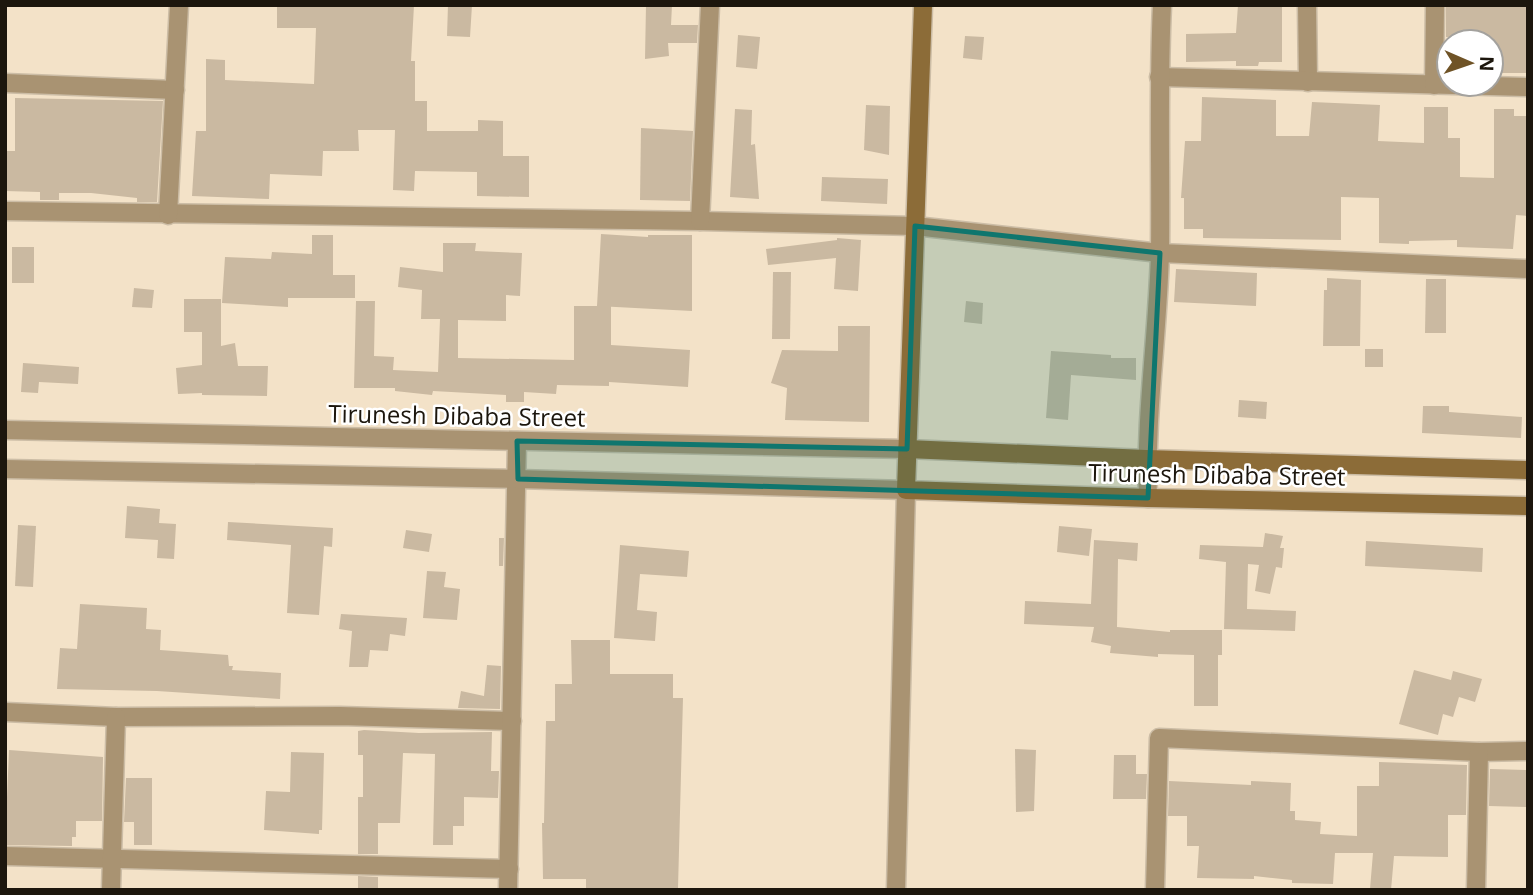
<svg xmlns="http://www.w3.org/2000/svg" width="1533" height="895" font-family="'Open Sans',sans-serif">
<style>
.building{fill:#cab9a1}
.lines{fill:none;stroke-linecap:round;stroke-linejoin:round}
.minor-casing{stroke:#ccbda6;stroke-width:21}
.tertiary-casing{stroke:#ccbda6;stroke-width:21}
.secondary-casing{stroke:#ccbda6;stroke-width:21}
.minor{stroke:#a99372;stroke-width:18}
.tertiary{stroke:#a99372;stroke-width:18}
.secondary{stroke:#8c6c38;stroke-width:18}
.marked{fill:#0f766e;fill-opacity:0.2;stroke:#0f766e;stroke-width:5;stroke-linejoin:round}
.labels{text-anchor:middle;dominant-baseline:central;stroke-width:5;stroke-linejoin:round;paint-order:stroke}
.street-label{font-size:24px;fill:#1c160d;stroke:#fff}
</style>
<rect width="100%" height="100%" fill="#f3e2c8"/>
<g class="building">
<polygon points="277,5 414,5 411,61 415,61 415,101 427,101 427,131 478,131 478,120 503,121 503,156 529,156 529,197 477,196 477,172 415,171 414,191 393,190 395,130 358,130 359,151 323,151 322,176 270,174 269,199 192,196 196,131 206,131 206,59 225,60 225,80 314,84 316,28 277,28"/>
<polygon points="448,5 472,5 470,37 447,36"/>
<polygon points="646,5 672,5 671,25 698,25 697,43 668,43 669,56 645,59"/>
<polygon points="1238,5 1282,5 1282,62 1259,62 1258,66 1236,66 1236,61 1186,62 1186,34 1236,33"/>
<polygon points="1446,5 1528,5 1528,73 1491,73 1491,40 1446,37"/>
<polygon points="738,35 760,37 757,69 736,67"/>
<polygon points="965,36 984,37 982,60 963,58"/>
<polygon points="1202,97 1276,100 1276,136 1309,136 1312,102 1380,105 1378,141 1424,143 1424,107 1448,107 1448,138 1460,138 1460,177 1494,178 1494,109 1514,109 1514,116 1528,116 1528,216 1516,215 1513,249 1457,247 1457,240 1409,241 1409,244 1379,243 1379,198 1341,197 1341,240 1203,238 1203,229 1184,229 1184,198 1181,198 1185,141 1201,141"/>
<polygon points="15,98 163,101 157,202 137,202 137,198 91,193 59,193 59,200 40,200 40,192 5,191 5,151 15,151"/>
<polygon points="866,105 890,106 889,155 864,150"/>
<polygon points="735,109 752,110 751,145 755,144 759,199 730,197"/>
<polygon points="641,128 693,131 690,201 640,200"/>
<polygon points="822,177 888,179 887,204 821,201"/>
<polygon points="601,234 648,237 648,235 692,235 692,311 597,306"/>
<polygon points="312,235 333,235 333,275 355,275 355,298 288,298 288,307 222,303 225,257 271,259 272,252 312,254"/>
<polygon points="837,238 861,240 858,291 834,289 836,258 768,265 766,249 837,240"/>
<polygon points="443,243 476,243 475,251 522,253 520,296 506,295 506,321 458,320 458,358 574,360 574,306 611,306 611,345 690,350 688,387 609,382 609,386 557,385 556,394 524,392 524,402 506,402 506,395 433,391 432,395 395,391 395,388 354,388 356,301 375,301 374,356 394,357 393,370 438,372 440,319 421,319 422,290 398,287 400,267 443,272"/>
<rect x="12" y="247" width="22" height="36"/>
<polygon points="1176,269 1257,273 1256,306 1174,302"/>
<polygon points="773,272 791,272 790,339 772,339"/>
<polygon points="1327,278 1361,280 1360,346 1323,346 1324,290 1327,290"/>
<polygon points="1426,279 1446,279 1446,333 1425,333"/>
<polygon points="134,288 154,290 152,308 132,307"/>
<polygon points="184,299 221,299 221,346 235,343 238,366 268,366 267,396 202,395 202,393 178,394 176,368 202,365 202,332 184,332"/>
<polygon points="966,301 983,303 982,324 964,322"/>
<polygon points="838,326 870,326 869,422 785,420 787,388 771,383 782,350 838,351"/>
<rect x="1365" y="349" width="18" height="18"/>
<polygon points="1051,351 1111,355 1111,358 1136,358 1136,380 1071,375 1068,420 1046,418"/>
<polygon points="23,363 79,367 78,384 39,382 38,393 21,392"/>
<polygon points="1239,400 1267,402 1266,419 1238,417"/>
<polygon points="1423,406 1449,406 1449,412 1522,417 1521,438 1422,433"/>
<polygon points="127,506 160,509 159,523 176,524 174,559 157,558 158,540 125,538"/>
<polygon points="228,522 333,528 332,547 324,546 319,615 287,613 291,545 227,540"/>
<polygon points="18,525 36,526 33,587 15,586"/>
<polygon points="1059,526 1092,529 1089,556 1057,552"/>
<polygon points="406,530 432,534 429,552 403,548"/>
<polygon points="1265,533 1283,536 1280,548 1284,548 1282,568 1276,567 1270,594 1255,591 1259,565 1248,564 1247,609 1296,611 1295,631 1224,629 1226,562 1199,559 1200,545 1263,547"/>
<polygon points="499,538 504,538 503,566 499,566"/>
<polygon points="1094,540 1138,543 1137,561 1118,559 1117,627 1170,632 1170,630 1222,630 1222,655 1218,655 1218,706 1194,706 1194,655 1158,654 1158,657 1110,653 1111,646 1091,642 1094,627 1024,624 1025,601 1091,604"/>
<polygon points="1366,541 1483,548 1482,572 1365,566"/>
<polygon points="620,545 689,551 687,577 640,574 637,610 657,612 655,641 614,638"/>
<polygon points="427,571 446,572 444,587 460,589 457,620 423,618"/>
<polygon points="80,604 147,608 146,629 161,630 160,650 228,655 229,666 233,666 232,670 281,673 280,699 157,691 57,689 60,648 77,649"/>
<polygon points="341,614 407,618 405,636 390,634 388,651 370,650 368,667 349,667 352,631 339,629"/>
<polygon points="571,640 610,640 610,674 673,674 673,698 683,698 678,888 586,890 586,879 543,879 542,823 544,823 546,721 555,721 555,684 572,684"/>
<polygon points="487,665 501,666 500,709 458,708 461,691 484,696"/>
<polygon points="1414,670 1451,680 1453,671 1482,679 1475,702 1459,697 1453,717 1443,714 1438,735 1399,724"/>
<polygon points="364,730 419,733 492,732 491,771 499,771 498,798 464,797 464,826 453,826 453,845 433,845 435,754 403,753 400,823 378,823 378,854 358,854 358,797 363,797 363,755 358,755 358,731"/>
<polygon points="1015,749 1036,750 1034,811 1016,812"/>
<polygon points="9,750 103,757 102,821 76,821 76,837 72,837 72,846 5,845"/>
<polygon points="291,752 324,753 322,830 319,830 319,834 264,830 266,791 290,792"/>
<polygon points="1114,755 1136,755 1136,774 1147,774 1146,799 1113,799"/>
<polygon points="1379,762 1467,765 1466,815 1448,815 1448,857 1394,856 1391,890 1370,889 1373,853 1335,853 1333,884 1292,883 1292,880 1254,876 1254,879 1197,878 1199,846 1187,846 1187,816 1168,816 1169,781 1251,785 1251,781 1291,783 1290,811 1295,811 1295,820 1321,822 1320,834 1357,836 1357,786 1379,786"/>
<polygon points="1490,769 1528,770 1528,807 1489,806"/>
<polygon points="126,778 152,778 152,845 134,845 134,822 124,822"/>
<polygon points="358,876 378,877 378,890 358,890"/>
</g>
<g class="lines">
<defs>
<g id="minor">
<polyline points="1307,5 1308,82"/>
<polyline points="1159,77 1528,87"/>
<polyline points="5,83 175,90"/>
<polyline points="1434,85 1435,5"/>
<polyline points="5,211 700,221 915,226 1160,253 1528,269"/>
<polyline points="168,215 179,5"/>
<polyline points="700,221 710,5"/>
<path d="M1148,498C1145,415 1158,334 1160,252C1161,169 1158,87 1162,5"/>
<polyline points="5,712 116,717 340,716 512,721"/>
<polyline points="5,856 509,869"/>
<polyline points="111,890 116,717"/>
<polyline points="508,890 517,441"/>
<polyline points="896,890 906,490"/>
<polyline points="1155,890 1159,738 1479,752 1528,751"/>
<polyline points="1476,890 1479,752"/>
</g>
<g id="tertiary">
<polyline points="5,430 907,449"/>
<polyline points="5,469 518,479 906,490"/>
</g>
<g id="secondary">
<polyline points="923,5 906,490 1148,498 1528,506"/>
<polyline points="907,449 1146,459 1528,470"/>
</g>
</defs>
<use href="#minor" class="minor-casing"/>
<use href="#tertiary" class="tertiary-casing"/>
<use href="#secondary" class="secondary-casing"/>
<use href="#minor" class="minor"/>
<use href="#tertiary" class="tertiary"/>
<use href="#secondary" class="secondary"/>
</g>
<path class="marked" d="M915,226L1160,253L1148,498L518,479L517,441L907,449Z"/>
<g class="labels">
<g class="street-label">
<text transform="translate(457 415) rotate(1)">Tirunesh Dibaba Street</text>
<text transform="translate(1217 474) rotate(1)">Tirunesh Dibaba Street</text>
</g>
</g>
<rect width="1533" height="895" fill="none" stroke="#1c160d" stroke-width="14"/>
<g transform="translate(1470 63) rotate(92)"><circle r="33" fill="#ffffff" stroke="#a4a29e" stroke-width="2"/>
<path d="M0-5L12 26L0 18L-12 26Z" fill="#6f5326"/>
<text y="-10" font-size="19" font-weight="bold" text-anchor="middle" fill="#1c160d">N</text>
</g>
</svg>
